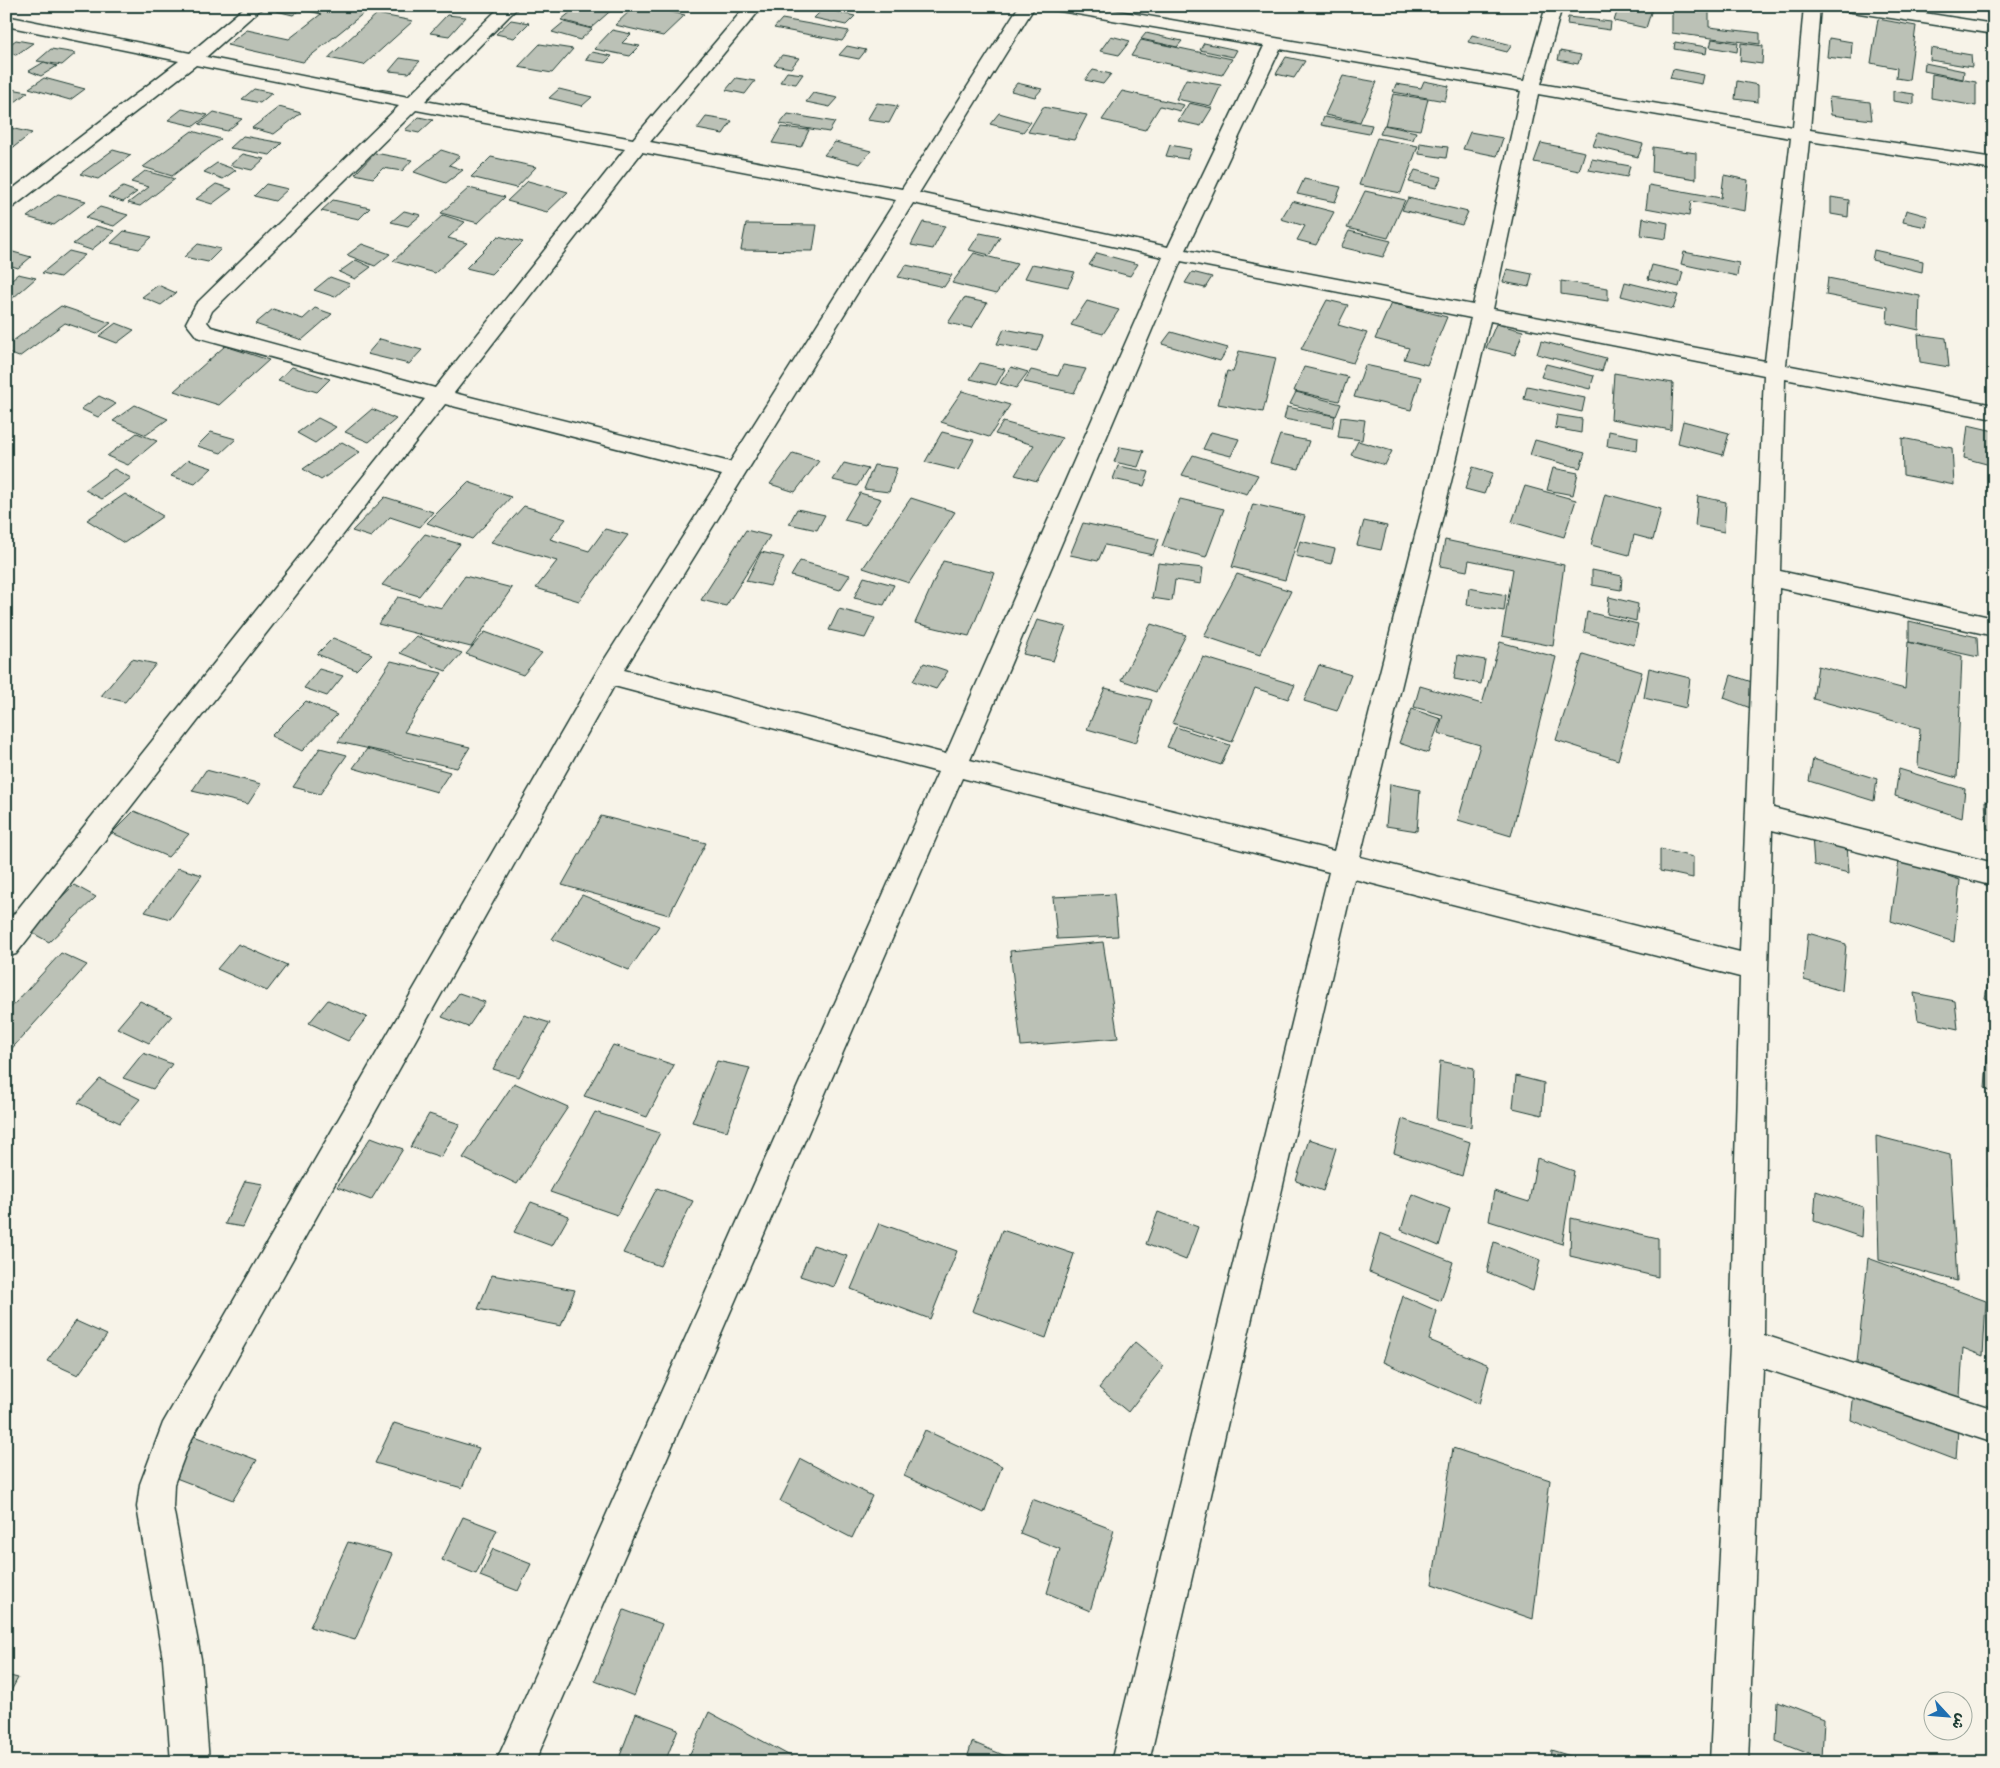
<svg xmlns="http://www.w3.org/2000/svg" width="2000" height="1768" font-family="'Comic Neue','Playpen Sans Arabic',sans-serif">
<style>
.building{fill:#bbc1b6;stroke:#1f3d34}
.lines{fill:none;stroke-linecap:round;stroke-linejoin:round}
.street-casing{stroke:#1f3d34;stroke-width:3}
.street{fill:#f7f3e8;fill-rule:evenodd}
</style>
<rect width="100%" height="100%" fill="#f7f3e8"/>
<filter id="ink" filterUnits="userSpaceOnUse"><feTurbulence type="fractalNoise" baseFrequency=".02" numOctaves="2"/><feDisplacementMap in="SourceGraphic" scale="10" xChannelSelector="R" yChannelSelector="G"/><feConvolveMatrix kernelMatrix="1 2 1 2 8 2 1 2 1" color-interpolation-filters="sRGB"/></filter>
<g filter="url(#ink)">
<g class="building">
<polygon points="282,6 340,6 365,12 303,62 227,45 247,30 289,39 321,14 301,9 293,15 276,11"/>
<polygon points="578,6 616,6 591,28 561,20"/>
<polygon points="635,6 642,6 685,15 663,36 615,25"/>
<polygon points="1619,6 1653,6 1646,28 1614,21"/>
<polygon points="1672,6 1709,6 1709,27 1760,33 1760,44 1672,33"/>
<polygon points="823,9 855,16 846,25 814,18"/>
<polygon points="377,14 413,21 364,65 328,58"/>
<polygon points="447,15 466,17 449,36 430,33"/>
<polygon points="1568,17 1611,22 1610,30 1567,24"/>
<polygon points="782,19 849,31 842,41 774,28"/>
<polygon points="1878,19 1916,26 1909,80 1896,78 1897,68 1871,63"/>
<polygon points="511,20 529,23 514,38 496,34"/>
<polygon points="564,22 592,29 580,40 552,32"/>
<polygon points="612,30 631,34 622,43 640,46 630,56 594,49"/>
<polygon points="1146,33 1182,41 1177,47 1141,39"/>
<polygon points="1472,35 1512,45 1507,52 1468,42"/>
<polygon points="1111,36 1130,41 1119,55 1100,51"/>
<polygon points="1829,38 1852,42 1851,60 1827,57"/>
<polygon points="1712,39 1738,43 1737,52 1710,47"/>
<polygon points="16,40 33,43 16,55 6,53 6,47"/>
<polygon points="1141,40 1232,59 1222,75 1131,56"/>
<polygon points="1675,42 1707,47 1706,54 1674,49"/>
<polygon points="1204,43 1237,50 1233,57 1200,50"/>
<polygon points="1741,43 1763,46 1762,64 1740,61"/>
<polygon points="540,44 573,49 552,73 518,67"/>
<polygon points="847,46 866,50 859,59 839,55"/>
<polygon points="1931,48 1971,55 1972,67 1930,60"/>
<polygon points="51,49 76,53 62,65 37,61"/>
<polygon points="1560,51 1581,55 1578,64 1558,60"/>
<polygon points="592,52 612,56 605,63 585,60"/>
<polygon points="782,55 799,58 791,68 774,65"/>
<polygon points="1286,57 1305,61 1294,78 1276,74"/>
<polygon points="400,58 420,61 409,73 389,71"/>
<polygon points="44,62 57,66 41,76 29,71"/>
<polygon points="1925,63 1964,71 1963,79 1924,71"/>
<polygon points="1673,69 1704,75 1702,84 1670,78"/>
<polygon points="1093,70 1111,74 1103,84 1085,80"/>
<polygon points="787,72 803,74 796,84 780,82"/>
<polygon points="1932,74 1976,82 1976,106 1931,98"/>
<polygon points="1343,76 1377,82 1360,122 1325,115"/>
<polygon points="44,78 85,89 70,100 29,88"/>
<polygon points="736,78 755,81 745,94 726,90"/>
<polygon points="1186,79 1221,85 1211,106 1176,99"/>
<polygon points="1424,81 1449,86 1445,101 1393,92 1396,84 1421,88"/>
<polygon points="1737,81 1758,85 1758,102 1735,99"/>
<polygon points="1017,83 1042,89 1035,97 1011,91"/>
<polygon points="360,86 392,91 386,97 354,92"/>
<polygon points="6,88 28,92 6,109"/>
<polygon points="254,89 272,93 260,103 242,99"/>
<polygon points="559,89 592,97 582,106 549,98"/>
<polygon points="1122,91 1184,105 1180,111 1160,106 1145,130 1102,120"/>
<polygon points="1893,91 1914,94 1914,104 1893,101"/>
<polygon points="813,93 838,98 830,107 806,102"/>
<polygon points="1393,94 1428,99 1420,130 1385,125"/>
<polygon points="1829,97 1870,102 1872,120 1831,115"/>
<polygon points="877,103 898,106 889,123 867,120"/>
<polygon points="1189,103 1212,108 1201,126 1178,121"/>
<polygon points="279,107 301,113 274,134 252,128"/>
<polygon points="1043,107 1087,115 1074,140 1028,132"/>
<polygon points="182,109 208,115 194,126 168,120"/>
<polygon points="214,112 242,119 227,131 199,124"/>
<polygon points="999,113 1031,122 1023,132 990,124"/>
<polygon points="788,114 835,122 829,132 780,124"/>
<polygon points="419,117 433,120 419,133 405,130"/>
<polygon points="706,117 732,121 723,134 697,129"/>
<polygon points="1324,117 1372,125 1369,134 1321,125"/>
<polygon points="1384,125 1416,132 1413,140 1380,134"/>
<polygon points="6,127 32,133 6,153"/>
<polygon points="781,127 809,130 801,147 772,143"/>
<polygon points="192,131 221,139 172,176 143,167"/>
<polygon points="1470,132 1503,138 1497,156 1463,149"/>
<polygon points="1598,133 1643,144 1638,157 1593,146"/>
<polygon points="243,136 282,143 270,155 230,148"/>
<polygon points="1377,138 1418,146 1401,193 1359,185"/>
<polygon points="835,142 871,151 860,164 824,155"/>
<polygon points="1420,143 1448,147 1446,158 1419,154"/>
<polygon points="1541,143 1585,152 1579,171 1534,162"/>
<polygon points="1170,145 1191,149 1187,159 1166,156"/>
<polygon points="1653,147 1696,153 1696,179 1652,172"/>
<polygon points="113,150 131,155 98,179 80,174"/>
<polygon points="441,150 460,156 449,165 463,170 446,183 414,172"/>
<polygon points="375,153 412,160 402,171 383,168 373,178 355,174"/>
<polygon points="243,154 264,159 252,170 230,165"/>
<polygon points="491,157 536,167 516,188 471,177"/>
<polygon points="1592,159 1630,166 1627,177 1589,170"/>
<polygon points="217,163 236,170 223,179 204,172"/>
<polygon points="1415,170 1442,177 1436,188 1409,182"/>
<polygon points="145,171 175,179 140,206 128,203 149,187 131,182"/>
<polygon points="1724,175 1748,180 1745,211 1691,201 1689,216 1646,208 1649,185 1721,198"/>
<polygon points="1304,179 1341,187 1335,202 1297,194"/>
<polygon points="528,181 568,192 547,212 507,201"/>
<polygon points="216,184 232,189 212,204 196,199"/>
<polygon points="266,184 288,189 275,201 254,196"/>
<polygon points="123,187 137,192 123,202 108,197"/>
<polygon points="469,188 505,197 478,223 441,213"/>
<polygon points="1365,191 1405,200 1388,238 1347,228"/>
<polygon points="58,194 86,201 54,225 27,217"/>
<polygon points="1831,197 1849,200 1848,217 1831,214"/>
<polygon points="1408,198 1468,212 1462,225 1402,210"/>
<polygon points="333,200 370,208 359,219 321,211"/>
<polygon points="1292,201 1334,212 1316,245 1297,240 1305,226 1281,219"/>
<polygon points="100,207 128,215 114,226 85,218"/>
<polygon points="1906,210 1928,216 1926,227 1903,222"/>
<polygon points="404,211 421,215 408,226 391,222"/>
<polygon points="443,215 465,222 448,238 467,243 435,273 393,261"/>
<polygon points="1643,218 1668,223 1666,239 1641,235"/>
<polygon points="923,222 945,226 933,249 911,245"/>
<polygon points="746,224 817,225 813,251 741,250"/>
<polygon points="96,226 115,231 91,250 73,244"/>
<polygon points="124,231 152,237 139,249 111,243"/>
<polygon points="1349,231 1391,241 1383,257 1341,247"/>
<polygon points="980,233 1000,237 990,255 969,250"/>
<polygon points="498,236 523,242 491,274 466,268"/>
<polygon points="198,244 221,249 208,262 184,257"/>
<polygon points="362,244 390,254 375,266 347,255"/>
<polygon points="6,250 31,257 18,268 6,264"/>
<polygon points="1874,250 1923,261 1922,272 1872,260"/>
<polygon points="69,251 85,255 60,277 42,273"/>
<polygon points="1684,252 1739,263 1737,276 1681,264"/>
<polygon points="974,253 1017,264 996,294 952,283"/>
<polygon points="1097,253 1138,264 1130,276 1089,265"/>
<polygon points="356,260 371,267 355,279 339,272"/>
<polygon points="1032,264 1075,272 1068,287 1025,278"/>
<polygon points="906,265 952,275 944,287 898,277"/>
<polygon points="1652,265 1683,272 1679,287 1648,279"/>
<polygon points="1507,269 1532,274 1529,287 1503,282"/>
<polygon points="1192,272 1212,277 1205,288 1185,283"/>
<polygon points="18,274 36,278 6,304 6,284"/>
<polygon points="330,277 350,284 335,297 314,290"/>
<polygon points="1828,278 1920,296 1919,330 1887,323 1888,307 1826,295"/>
<polygon points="1561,281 1608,288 1608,301 1561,294"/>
<polygon points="1625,282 1678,295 1673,309 1621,296"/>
<polygon points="158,285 176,293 161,305 142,297"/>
<polygon points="964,298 987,303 972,328 948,323"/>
<polygon points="1327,300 1348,305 1338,325 1367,333 1353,363 1301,349"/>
<polygon points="1087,301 1119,310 1103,334 1071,325"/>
<polygon points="1391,303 1447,317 1427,365 1404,359 1409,348 1375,339"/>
<polygon points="61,306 111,323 97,334 65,323 19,357 6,352 6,346"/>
<polygon points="315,308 332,314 302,340 255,324 273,309 303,319"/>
<polygon points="116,323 134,330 117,343 99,336"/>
<polygon points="1496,324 1523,331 1515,355 1486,348"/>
<polygon points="1004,329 1043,336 1037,351 997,344"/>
<polygon points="1171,332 1228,348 1220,361 1162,344"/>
<polygon points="1918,334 1946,338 1949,367 1920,362"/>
<polygon points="380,339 422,350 409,364 367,354"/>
<polygon points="1541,341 1606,358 1602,371 1537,354"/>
<polygon points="225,346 269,360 219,405 174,391"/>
<polygon points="1239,351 1276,358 1263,412 1218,404 1227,371 1233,372"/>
<polygon points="980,363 1005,369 996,385 970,379"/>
<polygon points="1546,364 1594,376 1590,389 1541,377"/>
<polygon points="1063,365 1086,369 1074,393 1024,382 1031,370 1058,376"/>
<polygon points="1365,365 1421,377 1411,410 1354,397"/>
<polygon points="292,367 330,379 317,392 278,380"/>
<polygon points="1011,367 1028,372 1016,388 1000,383"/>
<polygon points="1304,367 1348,377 1339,401 1294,391"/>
<polygon points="1614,373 1673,383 1671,430 1611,419"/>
<polygon points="1527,386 1585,398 1582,412 1524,399"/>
<polygon points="962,391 1010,405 989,437 941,422"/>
<polygon points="1296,392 1341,404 1336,416 1290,404"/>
<polygon points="99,396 116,404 98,417 81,409"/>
<polygon points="135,405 168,419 146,435 113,421"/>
<polygon points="1287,407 1335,416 1332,428 1284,419"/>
<polygon points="372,409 396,419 369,442 345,432"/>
<polygon points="1557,415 1582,419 1581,433 1555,428"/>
<polygon points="1341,417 1365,420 1362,440 1338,437"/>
<polygon points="318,418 336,427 315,443 297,433"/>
<polygon points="1683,421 1729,433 1723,455 1678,443"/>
<polygon points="1003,422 1062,438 1037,481 1015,475 1034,445 995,434"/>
<polygon points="1968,425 1994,431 1994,466 1964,458"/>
<polygon points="1609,431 1638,437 1637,451 1607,446"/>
<polygon points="211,432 236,439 221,453 197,446"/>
<polygon points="942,432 974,440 958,470 925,462"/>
<polygon points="1211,432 1239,439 1231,456 1203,449"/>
<polygon points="137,433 157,441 128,465 107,456"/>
<polygon points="1280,435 1309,441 1299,469 1270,463"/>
<polygon points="1902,438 1952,448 1954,485 1903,475"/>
<polygon points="1535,440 1585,453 1580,468 1530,455"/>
<polygon points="1358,441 1392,451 1385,465 1351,455"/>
<polygon points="342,442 360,452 321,480 303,469"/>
<polygon points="1120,447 1144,451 1138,467 1114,462"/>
<polygon points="793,453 819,461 795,492 770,484"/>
<polygon points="1193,455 1258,475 1247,494 1182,475"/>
<polygon points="188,460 212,468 195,484 171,476"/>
<polygon points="844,463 868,469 857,486 833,480"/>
<polygon points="874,465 897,468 889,492 864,489"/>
<polygon points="1118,466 1149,472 1144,486 1113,479"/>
<polygon points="1473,467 1493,473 1484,494 1465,489"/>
<polygon points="1553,468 1578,473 1573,495 1547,490"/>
<polygon points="114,469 131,478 102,499 85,490"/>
<polygon points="468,482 511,497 472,539 427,523"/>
<polygon points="1525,486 1576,500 1564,537 1512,522"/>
<polygon points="860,493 881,499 865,525 844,520"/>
<polygon points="125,494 163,516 124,543 87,520"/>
<polygon points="1605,494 1661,509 1653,540 1634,535 1629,555 1591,545"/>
<polygon points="1698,496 1726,502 1724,532 1695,526"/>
<polygon points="385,497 433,512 420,527 390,517 371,537 352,531"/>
<polygon points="911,498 955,512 909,583 863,568"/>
<polygon points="1180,499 1224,509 1206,557 1162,546"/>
<polygon points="1253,504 1305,516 1285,580 1232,567"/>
<polygon points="524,506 566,519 550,539 589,551 605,529 628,535 579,601 536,588 557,561 491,542"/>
<polygon points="797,509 825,515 817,530 789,524"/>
<polygon points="1364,521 1387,526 1381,550 1357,545"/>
<polygon points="1083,523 1159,539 1153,555 1105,545 1098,561 1070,555"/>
<polygon points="746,530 770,536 726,606 701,600"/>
<polygon points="425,534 460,544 419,596 382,585"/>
<polygon points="1445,540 1564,565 1553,646 1502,636 1513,569 1469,560 1467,571 1440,566"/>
<polygon points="1300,541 1335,549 1331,564 1296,556"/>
<polygon points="761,552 784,557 770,586 746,581"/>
<polygon points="800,561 850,575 840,590 791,576"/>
<polygon points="943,561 995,573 969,636 915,623"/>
<polygon points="1158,563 1203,568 1201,584 1175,580 1172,601 1152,598"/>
<polygon points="1592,570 1622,576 1621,590 1592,585"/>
<polygon points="1237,574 1291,591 1260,655 1204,636"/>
<polygon points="465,576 512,588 471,647 378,624 398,597 442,608"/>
<polygon points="864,577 894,585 884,605 854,598"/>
<polygon points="1469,588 1506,595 1504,611 1467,605"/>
<polygon points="1609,597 1638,604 1636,621 1607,614"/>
<polygon points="839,609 875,618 865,638 829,630"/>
<polygon points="1587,612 1638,624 1634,645 1584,632"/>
<polygon points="1037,620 1066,627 1053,661 1023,654"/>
<polygon points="1909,621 1977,637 1978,657 1909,642"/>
<polygon points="1151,624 1186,635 1156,692 1121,680"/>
<polygon points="485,632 542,653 523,675 466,654"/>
<polygon points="416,636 462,653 446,671 400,653"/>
<polygon points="333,638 372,654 356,670 317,654"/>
<polygon points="1500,642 1556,657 1511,836 1458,820 1480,745 1438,733 1443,715 1414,707 1420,686 1482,704"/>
<polygon points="1908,642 1962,656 1957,778 1918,767 1920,728 1813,699 1818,666 1905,689"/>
<polygon points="1583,654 1642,672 1618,760 1556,740"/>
<polygon points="1458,655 1485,660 1481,684 1454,679"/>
<polygon points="1203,657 1295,685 1288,699 1255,688 1232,742 1172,723"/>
<polygon points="132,659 156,664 125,702 101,696"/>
<polygon points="391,661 442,673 404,732 470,747 457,768 338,742"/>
<polygon points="924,663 948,671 936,689 913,681"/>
<polygon points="1319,665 1351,675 1337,711 1304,701"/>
<polygon points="1649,668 1690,678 1686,708 1644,698"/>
<polygon points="319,669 343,676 327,696 304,688"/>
<polygon points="1731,675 1761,685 1753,709 1724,698"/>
<polygon points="1105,688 1152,700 1136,743 1087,729"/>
<polygon points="306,701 337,715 302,751 271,736"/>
<polygon points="1412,709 1441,719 1428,753 1399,743"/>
<polygon points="1176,727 1230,745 1221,765 1167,747"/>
<polygon points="320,748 347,755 320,794 293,787"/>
<polygon points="367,749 450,772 437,792 353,768"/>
<polygon points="1813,759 1877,779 1874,801 1809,781"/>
<polygon points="1899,769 1965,789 1962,818 1895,796"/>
<polygon points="206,770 261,784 248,804 192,791"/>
<polygon points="1390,784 1420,790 1417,831 1386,826"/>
<polygon points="1985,801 1994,803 1994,830 1987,829"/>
<polygon points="134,811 189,834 168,857 112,833"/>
<polygon points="601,816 706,843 669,915 562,885"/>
<polygon points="1812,836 1847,844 1849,873 1814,865"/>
<polygon points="1660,849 1693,857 1693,878 1660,871"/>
<polygon points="1899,860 1960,880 1954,942 1891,921"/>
<polygon points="178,868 202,875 170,919 145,912"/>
<polygon points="74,885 96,897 49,942 27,930"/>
<polygon points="1114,894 1118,936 1057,939 1053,897"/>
<polygon points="582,895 659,926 629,970 552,939"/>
<polygon points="1808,933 1846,944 1842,991 1804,980"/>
<polygon points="1103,942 1118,1038 1021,1046 1010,951"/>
<polygon points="238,944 287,965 267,991 217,969"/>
<polygon points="61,953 87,965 6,1055 6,1013"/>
<polygon points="1994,953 1994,1002 1985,998"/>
<polygon points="459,993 485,1002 468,1027 442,1017"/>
<polygon points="1914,993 1955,1001 1958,1029 1918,1020"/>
<polygon points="328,1000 367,1017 348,1041 309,1023"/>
<polygon points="140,1001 172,1016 149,1043 117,1028"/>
<polygon points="524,1015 550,1023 519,1077 493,1069"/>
<polygon points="1990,1022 1994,1023 1994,1092 1985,1088"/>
<polygon points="613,1045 674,1065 647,1117 584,1096"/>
<polygon points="143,1053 172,1064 153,1089 123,1078"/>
<polygon points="717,1061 750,1068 727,1131 692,1122"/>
<polygon points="1440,1061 1474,1068 1471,1127 1436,1120"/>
<polygon points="1516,1076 1544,1083 1542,1115 1513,1108"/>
<polygon points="100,1079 140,1099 120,1123 78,1103"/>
<polygon points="514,1083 568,1107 517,1184 463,1158"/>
<polygon points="595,1112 660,1133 617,1215 550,1192"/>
<polygon points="429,1114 460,1124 441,1157 410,1147"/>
<polygon points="1402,1119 1470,1142 1462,1176 1394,1153"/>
<polygon points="1876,1136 1950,1155 1957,1281 1879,1260"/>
<polygon points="371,1137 403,1149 371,1200 337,1187"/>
<polygon points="1309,1139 1336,1148 1323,1191 1296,1181"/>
<polygon points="1537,1158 1574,1171 1562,1244 1489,1221 1494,1191 1529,1202"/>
<polygon points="1990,1158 1994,1160 1994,1189 1988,1187"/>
<polygon points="245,1181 263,1184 243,1227 225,1224"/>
<polygon points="657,1188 693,1201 660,1266 623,1253"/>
<polygon points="1816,1191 1863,1207 1861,1237 1814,1221"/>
<polygon points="1412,1194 1450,1209 1439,1246 1401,1230"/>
<polygon points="531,1202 569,1216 552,1246 514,1232"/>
<polygon points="1158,1212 1198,1227 1186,1260 1146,1244"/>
<polygon points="1571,1218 1658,1238 1658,1277 1570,1256"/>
<polygon points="879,1223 957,1251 930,1319 851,1289"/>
<polygon points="1002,1230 1074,1254 1046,1338 972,1311"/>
<polygon points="1380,1233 1453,1262 1441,1301 1369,1272"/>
<polygon points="1494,1242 1540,1260 1533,1291 1487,1272"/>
<polygon points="813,1245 847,1256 834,1287 800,1276"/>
<polygon points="1868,1258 1986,1301 1983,1356 1963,1348 1956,1460 1851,1420"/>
<polygon points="492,1275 575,1290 561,1326 478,1309"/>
<polygon points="1403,1296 1437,1311 1429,1340 1489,1365 1479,1404 1383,1362"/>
<polygon points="76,1321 107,1335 78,1375 47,1361"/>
<polygon points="1135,1342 1164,1366 1128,1412 1099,1388"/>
<polygon points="394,1423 479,1448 462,1488 375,1463"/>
<polygon points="925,1430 1002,1466 984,1513 904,1476"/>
<polygon points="186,1433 257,1460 233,1500 163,1473"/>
<polygon points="1453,1448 1550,1480 1533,1619 1432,1584"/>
<polygon points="801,1459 872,1496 852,1538 780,1501"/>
<polygon points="1032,1499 1114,1530 1090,1611 1047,1593 1060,1549 1020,1533"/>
<polygon points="463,1517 497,1530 476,1574 442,1560"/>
<polygon points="348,1542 392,1554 355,1640 310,1627"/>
<polygon points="493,1549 531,1564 518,1591 480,1576"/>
<polygon points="624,1610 662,1624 634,1696 595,1681"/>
<polygon points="6,1675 18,1678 6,1700"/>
<polygon points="1778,1701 1824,1719 1822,1759 1776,1741"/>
<polygon points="709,1712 792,1757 790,1762 700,1762 689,1756"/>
<polygon points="636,1713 678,1729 665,1762 618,1761"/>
<polygon points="972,1742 1020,1762 966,1762"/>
<polygon points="1551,1750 1590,1762 1550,1762"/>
</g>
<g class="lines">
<defs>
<g id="street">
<path d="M246,6H264L206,57L408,97L501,6H519L425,101L633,139L746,6H763L650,142L902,189L1019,6H1035L919,193L1168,247L1264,46L1060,11L1054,10L1052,6H1090L1524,81L1546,6H1562L1541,84L1793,127L1804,6H1820L1810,130L1994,158V170L1809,141L1786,365L1994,405V419L1785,379L1780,571L1994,618V636L1779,588L1773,808L1994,863V886L1772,830L1768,968L1764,1335L1994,1409V1443L1763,1368L1748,1762H1710L1730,1346L1740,977L1354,879L1149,1762H1111L1329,872L962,778L535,1762H496L938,772L614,686L189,1444L174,1484L173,1507L201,1659L209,1762H171L163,1659L137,1507L140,1484L163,1423L599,668L722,475L445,404L16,954L6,957V924L425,399L197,337L186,323L196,304L399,106L196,65L13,207L6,209V194L179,61L6,26V16L190,53ZM1280,49L1521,91L1473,305L1186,250ZM1538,94L1791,138L1765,361L1493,309ZM416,110L625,149L435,388L211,327L207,322L212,311ZM642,152L896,200L730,462L454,393ZM913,203L1163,257L946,754L624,670ZM1181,261L1471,318L1334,851L970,760ZM1490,321L1764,375L1740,952L1360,857Z"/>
<polygon points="1838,6 1880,6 1994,24 1994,34 1846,11 1840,10"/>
</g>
</defs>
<use href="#street" class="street-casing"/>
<use href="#street" class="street"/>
</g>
</g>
<rect width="2000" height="1768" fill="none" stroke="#f7f3e8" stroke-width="25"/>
<rect x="12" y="12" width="1975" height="1743" fill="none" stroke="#1f3d34" stroke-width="2" filter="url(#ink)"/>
<g transform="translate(1948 1716) rotate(116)"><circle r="24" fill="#f7f3e8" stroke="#a1aaa0"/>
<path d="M0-4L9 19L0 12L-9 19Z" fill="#1f6fb2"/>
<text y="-8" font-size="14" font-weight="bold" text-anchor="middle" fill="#1f3d34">ش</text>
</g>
</svg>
